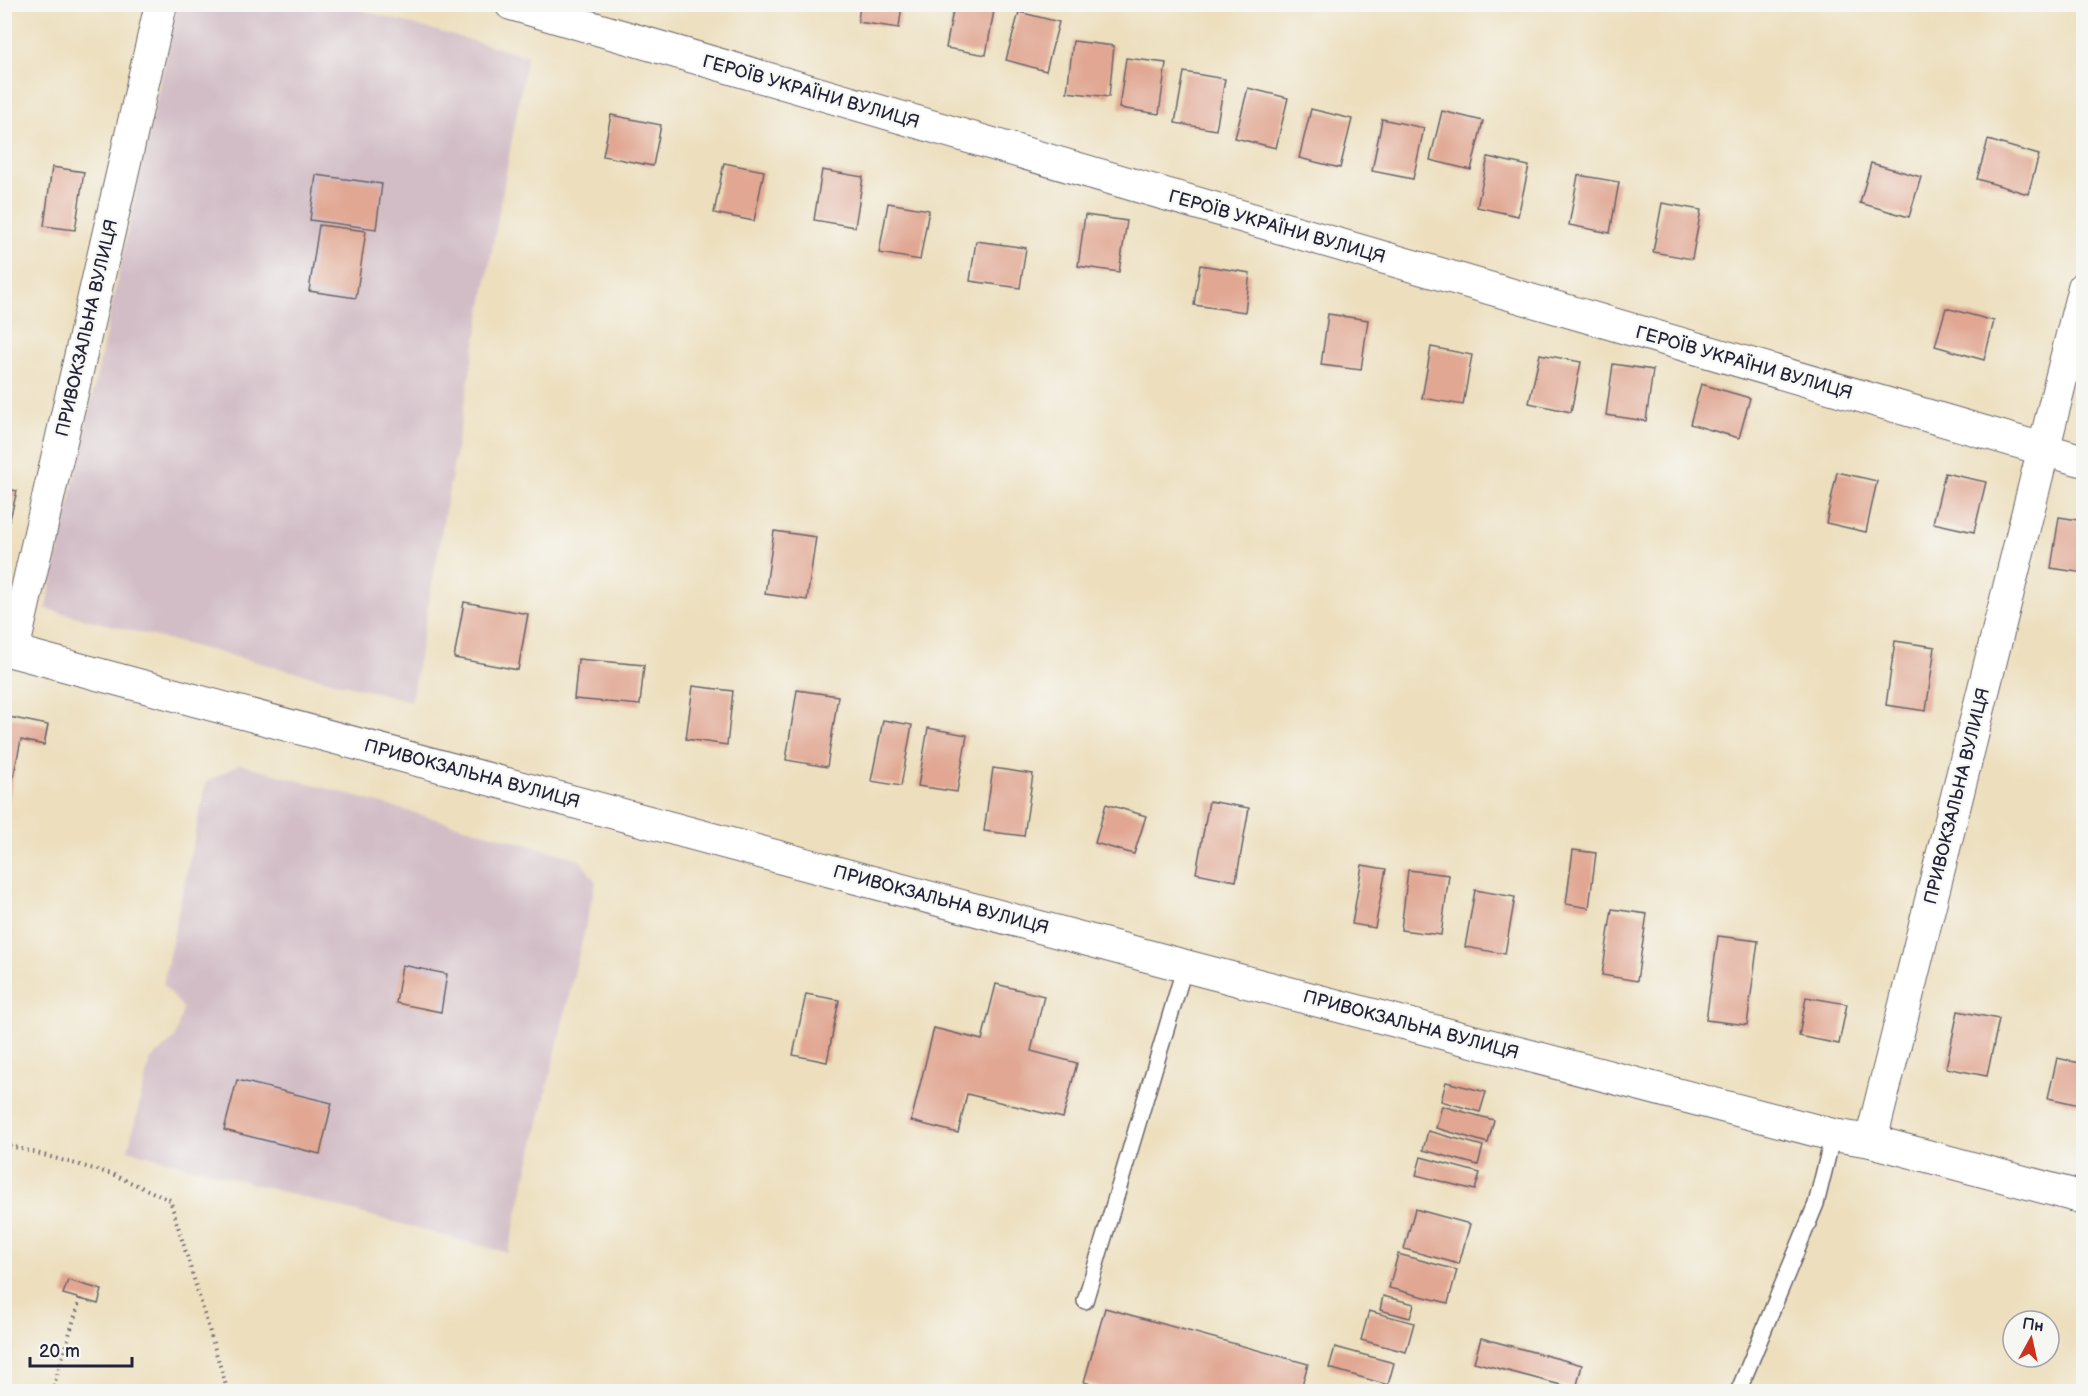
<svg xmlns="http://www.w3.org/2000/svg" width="2088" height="1396" font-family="'Balsamiq Sans',sans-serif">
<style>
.industrial{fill:#d2bdc6}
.building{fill:#e1a793}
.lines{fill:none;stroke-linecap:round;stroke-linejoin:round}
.lane-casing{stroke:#696469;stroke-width:18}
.street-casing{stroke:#696469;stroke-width:34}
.path{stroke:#696469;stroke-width:4;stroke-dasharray:1.5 4.5;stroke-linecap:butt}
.lane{stroke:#fff;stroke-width:15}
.street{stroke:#fff;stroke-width:32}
.labels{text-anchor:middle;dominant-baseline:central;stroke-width:4.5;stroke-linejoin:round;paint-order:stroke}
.street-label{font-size:18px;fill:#22223b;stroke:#f6f6f2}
</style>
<rect width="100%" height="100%" fill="#f6f6f2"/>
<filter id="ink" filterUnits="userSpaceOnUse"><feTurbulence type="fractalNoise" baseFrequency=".0167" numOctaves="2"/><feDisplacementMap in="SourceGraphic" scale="12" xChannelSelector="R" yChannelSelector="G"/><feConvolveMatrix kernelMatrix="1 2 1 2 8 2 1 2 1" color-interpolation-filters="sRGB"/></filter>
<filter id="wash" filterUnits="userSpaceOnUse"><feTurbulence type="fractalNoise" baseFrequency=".008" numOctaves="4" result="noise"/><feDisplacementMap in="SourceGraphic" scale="24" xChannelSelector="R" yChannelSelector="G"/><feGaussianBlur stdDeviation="1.35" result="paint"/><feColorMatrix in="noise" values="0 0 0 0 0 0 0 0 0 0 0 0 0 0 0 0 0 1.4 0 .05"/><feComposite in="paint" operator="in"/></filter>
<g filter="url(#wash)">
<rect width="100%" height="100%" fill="#eddfbe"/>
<g class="industrial">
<polygon points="177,5 344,5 527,56 411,701 46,609"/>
<polygon points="240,764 579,859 596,882 508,1253 128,1150 150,1060 175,1038 183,1008 163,984 206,782"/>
</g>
<g id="blocks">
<g class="building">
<polygon points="860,4 902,4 899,28 858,22"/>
<polygon points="954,5 995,5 986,55 946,48"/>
<polygon points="1019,12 1059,22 1046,71 1006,60"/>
<polygon points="1073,41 1114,46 1109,97 1067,92"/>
<polygon points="1126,58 1166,63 1159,114 1119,108"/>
<polygon points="1184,72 1225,79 1216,130 1175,123"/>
<polygon points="1248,88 1288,98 1276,148 1235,138"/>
<polygon points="1311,109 1352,119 1340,168 1299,158"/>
<polygon points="1442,111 1483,121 1471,170 1430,160"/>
<polygon points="611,115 661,125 653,166 603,156"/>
<polygon points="1382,119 1424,128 1413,179 1372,171"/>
<polygon points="1988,140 2039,155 2028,194 1977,179"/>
<polygon points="1488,157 1529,166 1518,216 1477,207"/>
<polygon points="724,163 764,171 754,221 714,213"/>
<polygon points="1871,163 1921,177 1909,217 1860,203"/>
<polygon points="52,167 84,172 75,230 44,226"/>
<polygon points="822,170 863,177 855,227 814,220"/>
<polygon points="316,175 382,184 376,229 310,220"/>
<polygon points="1578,175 1619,182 1610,233 1569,225"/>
<polygon points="888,203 929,210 920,260 879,253"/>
<polygon points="1662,203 1701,210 1692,259 1653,252"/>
<polygon points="1085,215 1127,221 1119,272 1078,266"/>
<polygon points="319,225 366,231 356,298 309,291"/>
<polygon points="976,241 1026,248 1020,288 970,281"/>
<polygon points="1200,265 1250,273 1245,312 1194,305"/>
<polygon points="1946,308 1994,321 1984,360 1935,346"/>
<polygon points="1328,314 1368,320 1361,370 1321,365"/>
<polygon points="1431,347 1472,355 1463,405 1422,398"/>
<polygon points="1540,354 1581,362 1571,412 1529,403"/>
<polygon points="1613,364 1653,370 1646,421 1606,415"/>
<polygon points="1701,384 1750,398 1739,438 1690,424"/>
<polygon points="1837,472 1877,481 1866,532 1826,523"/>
<polygon points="1945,473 1986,482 1974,532 1933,523"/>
<polygon points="4,488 17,491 5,539 4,539"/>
<polygon points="2059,517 2084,521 2084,573 2051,568"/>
<polygon points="774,531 816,537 807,600 765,594"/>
<polygon points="464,602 528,614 518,670 454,658"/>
<polygon points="1895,641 1935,647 1926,711 1886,705"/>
<polygon points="578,659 644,665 640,705 574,699"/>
<polygon points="693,686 733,691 727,745 686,739"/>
<polygon points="797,690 838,696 827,767 786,760"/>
<polygon points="4,716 48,725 44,745 21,740 7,808 4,807"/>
<polygon points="883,720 912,725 901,786 871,781"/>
<polygon points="928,728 967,735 957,792 918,786"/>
<polygon points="993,768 1033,774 1024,836 984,831"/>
<polygon points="1209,801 1249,808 1236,881 1196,873"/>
<polygon points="1106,804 1146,816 1134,854 1095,843"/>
<polygon points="1573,850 1596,853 1589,908 1566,904"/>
<polygon points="1362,865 1386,869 1375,928 1352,924"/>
<polygon points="1408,870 1449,875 1441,935 1401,930"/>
<polygon points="1475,890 1515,897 1505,954 1465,947"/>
<polygon points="1612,909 1647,914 1637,981 1602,975"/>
<polygon points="1718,936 1758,941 1747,1025 1706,1020"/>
<polygon points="402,965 447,974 441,1012 396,1003"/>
<polygon points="996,984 1044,996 1031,1051 1077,1063 1063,1118 967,1094 958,1133 911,1121 934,1028 982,1040"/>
<polygon points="806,994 839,1000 827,1062 793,1055"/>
<polygon points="1806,997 1847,1004 1839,1044 1799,1036"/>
<polygon points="1958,1011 1999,1019 1987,1076 1946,1068"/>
<polygon points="2057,1058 2084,1064 2084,1106 2048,1098"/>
<polygon points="237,1080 332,1103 320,1154 224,1130"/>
<polygon points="1446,1082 1486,1092 1480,1112 1441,1101"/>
<polygon points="1442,1106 1494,1120 1488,1143 1436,1128"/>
<polygon points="1428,1131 1483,1146 1478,1165 1423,1150"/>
<polygon points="1421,1157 1480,1173 1475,1190 1416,1175"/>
<polygon points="1415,1209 1470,1224 1459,1264 1404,1249"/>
<polygon points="1398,1254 1457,1270 1448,1303 1389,1288"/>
<polygon points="68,1280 102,1290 98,1304 63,1294"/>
<polygon points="1383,1296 1414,1304 1410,1318 1380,1310"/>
<polygon points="1105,1308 1308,1364 1300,1392 1119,1392 1084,1382"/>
<polygon points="1369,1311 1414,1323 1406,1352 1361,1340"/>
<polygon points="1481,1338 1582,1365 1576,1389 1474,1362"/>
<polygon points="1335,1347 1394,1363 1388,1385 1329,1368"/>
</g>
</g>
</g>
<g filter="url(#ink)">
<use href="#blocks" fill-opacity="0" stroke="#696469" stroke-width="1.5"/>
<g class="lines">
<defs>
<g id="lane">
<polyline points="1085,1301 1185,966"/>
<polyline points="1738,1392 1816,1204 1833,1135"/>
</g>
<g id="street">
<polyline points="511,4 2084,461"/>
<polyline points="4,649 1185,966 1833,1135 1871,1141 2084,1198"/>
<polyline points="13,651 161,4"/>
<polyline points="1871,1141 2084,287"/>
</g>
</defs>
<use href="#lane" class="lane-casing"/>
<use href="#street" class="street-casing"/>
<g class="path">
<polyline points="4,1144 112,1174 170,1200 228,1392"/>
<polyline points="52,1392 80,1299"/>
</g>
<use href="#lane" class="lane"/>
<use href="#street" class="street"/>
</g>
</g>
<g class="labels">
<g class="street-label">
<text transform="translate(811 92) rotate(16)">ГЕРОЇВ УКРАЇНИ ВУЛИЦЯ</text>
<text transform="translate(1277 227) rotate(16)">ГЕРОЇВ УКРАЇНИ ВУЛИЦЯ</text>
<text transform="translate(87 328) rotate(-77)">ПРИВОКЗАЛЬНА ВУЛИЦЯ</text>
<text transform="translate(1744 363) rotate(16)">ГЕРОЇВ УКРАЇНИ ВУЛИЦЯ</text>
<text transform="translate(472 774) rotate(15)">ПРИВОКЗАЛЬНА ВУЛИЦЯ</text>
<text transform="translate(1957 796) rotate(-76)">ПРИВОКЗАЛЬНА ВУЛИЦЯ</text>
<text transform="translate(941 900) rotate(15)">ПРИВОКЗАЛЬНА ВУЛИЦЯ</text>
<text transform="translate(1411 1025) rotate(15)">ПРИВОКЗАЛЬНА ВУЛИЦЯ</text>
</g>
</g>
<rect width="2088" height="1396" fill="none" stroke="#f6f6f2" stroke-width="24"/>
<g transform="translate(2031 1339) rotate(8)"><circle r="28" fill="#f6f6f2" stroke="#a1a1a9" stroke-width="1.5"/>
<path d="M0-4.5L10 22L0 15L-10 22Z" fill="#c8321e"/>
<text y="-9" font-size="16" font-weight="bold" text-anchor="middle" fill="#22223b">Пн</text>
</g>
<path d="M30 1357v9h102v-9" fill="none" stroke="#22223b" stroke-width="3"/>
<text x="39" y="1357" font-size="18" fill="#22223b" stroke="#f6f6f2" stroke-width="4.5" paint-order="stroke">20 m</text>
</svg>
